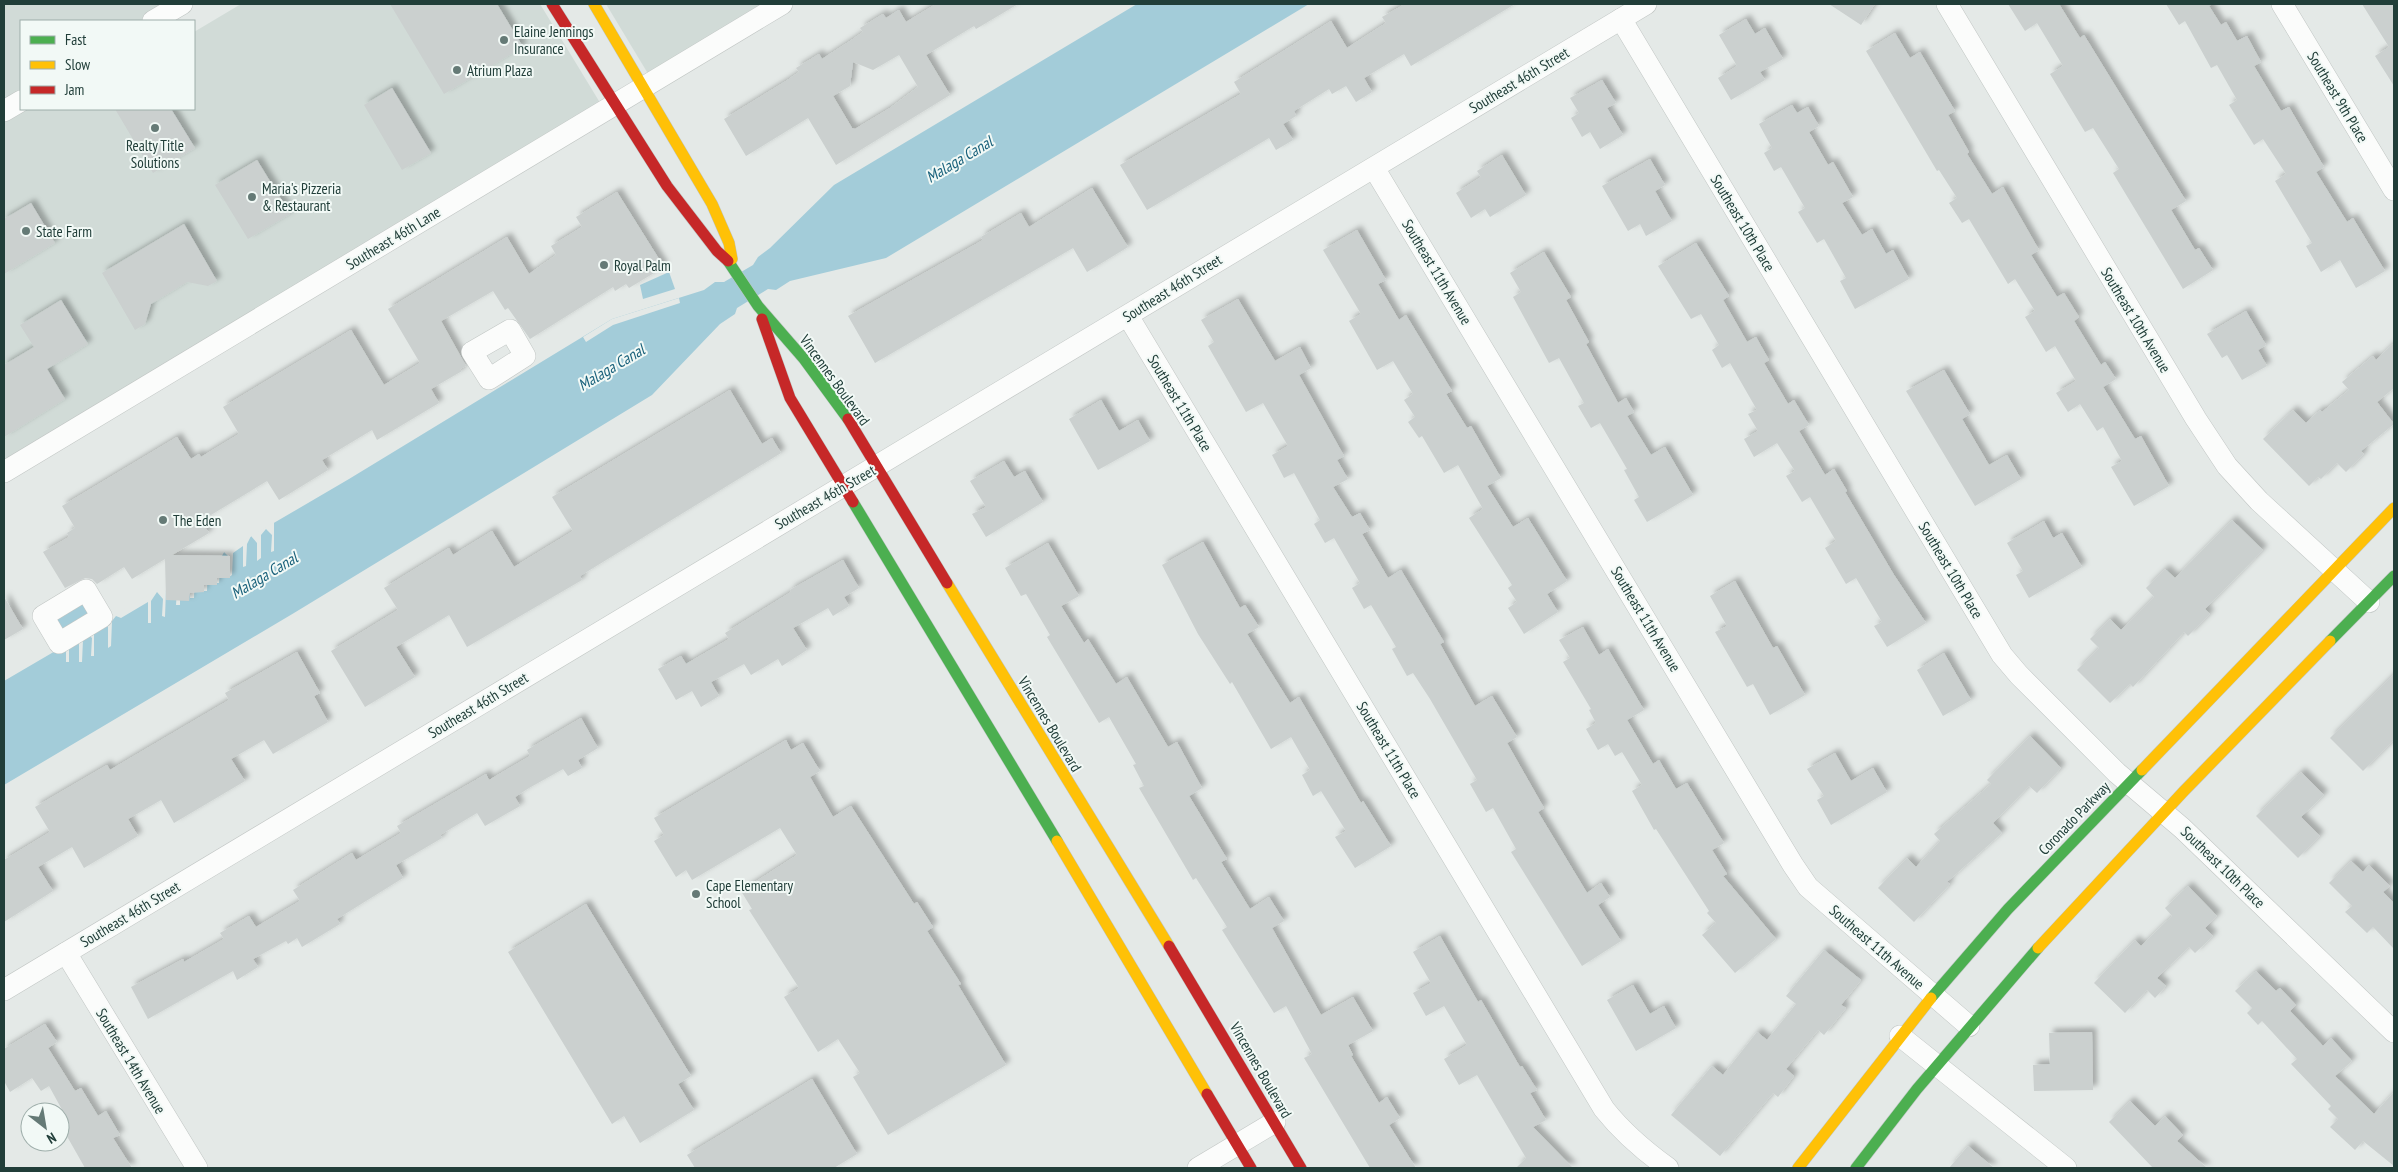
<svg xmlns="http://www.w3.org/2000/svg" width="2398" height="1172" font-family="'PT Sans Narrow',sans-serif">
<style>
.built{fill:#d1dbd7}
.water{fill:#a3ccd9}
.pier{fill:#e4e9e7}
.building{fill:#cbd0cf;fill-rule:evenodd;filter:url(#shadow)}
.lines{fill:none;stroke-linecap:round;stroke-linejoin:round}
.street-casing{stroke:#c1c6c4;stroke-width:22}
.fast-casing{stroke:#bfc7c5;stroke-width:12}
.slow-casing{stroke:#bfc7c5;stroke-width:12}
.jam-casing{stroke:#bfc7c5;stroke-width:12}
.street{stroke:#fbfcfb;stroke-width:21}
.fast{stroke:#4caf50;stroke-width:11}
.slow{stroke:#ffc107;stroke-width:11}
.jam{stroke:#c62828;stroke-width:11}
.poi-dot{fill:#657a76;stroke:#f2f9f6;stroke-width:2}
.labels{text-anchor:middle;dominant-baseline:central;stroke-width:4;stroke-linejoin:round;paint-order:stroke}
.poi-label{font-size:15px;fill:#213e39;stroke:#f2f9f6;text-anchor:start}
.street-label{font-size:15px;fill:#213e39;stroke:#f2f9f6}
.water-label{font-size:16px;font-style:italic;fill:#19617b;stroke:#f2f9f6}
</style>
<defs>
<filter id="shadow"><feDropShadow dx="4.5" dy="-4.5" stdDeviation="2.5" flood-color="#0004"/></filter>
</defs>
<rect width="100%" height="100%" fill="#e4e9e7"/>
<g class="built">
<polygon points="4,4 183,4 156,21 21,21 21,109 194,109 194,32 241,4 540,4 602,106 4,465"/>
<polygon points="606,4 771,4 650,77"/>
</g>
<g class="water">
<polygon points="1137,4 1309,4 886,258 790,281 776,290 768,289 737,308 735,314 720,324 652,395 294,613 4,785 4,681 349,479 612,319 704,290 715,282 724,282 753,265 758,257 770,248 834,185"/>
<polygon points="669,272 675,289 643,299 640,285"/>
<polygon points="81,600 90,615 63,631 56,620"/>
</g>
<g class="pier">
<polygon points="679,298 680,303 613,325 586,342 583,337 612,319"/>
<polygon points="274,522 274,551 271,552 272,535 266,529 261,535 261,558 257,561 257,543 251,536 247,544 246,566 243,567 243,546 233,553 232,575 229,577 229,557 224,552 221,558 219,583 216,583 208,565 207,591 204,591 195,574 194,598 190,598 190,581 180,582 180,605 176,605 177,590 166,590 165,617 162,616 163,599 157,592 151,601 151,623 148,623 148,602 121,618 116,616 112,621 111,646 108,648 108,626 94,633 94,656 91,656 92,638 87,633 83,640 82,662 79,662 79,643 69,643 69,662 66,662 66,650 61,646"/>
</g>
<g class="building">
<polygon points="390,4 497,4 523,47 444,94"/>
<path d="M936,4H1018L976,29L974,26L926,55L950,95L836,165L808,118L746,156L724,119L786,81L799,72L796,68L819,54L822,59L850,41L863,32L860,28L883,14L886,18L899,10L906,22ZM899,55L918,87L890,108L855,129L852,128L833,96L850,86L853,62L873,70Z"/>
<polygon points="1405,4 1515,4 1411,66 1404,54 1364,78 1372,92 1356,102 1346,86 1332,94 1329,89 1294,111 1296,116 1283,124 1293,140 1276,150 1269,138 1147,210 1120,165 1241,94 1234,82 1331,21 1347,48 1386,23 1382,17"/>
<polygon points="1829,4 1875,4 1861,25"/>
<polygon points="2008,4 2059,4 2080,38 2084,35 2186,201 2171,210 2195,250 2199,248 2213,270 2183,289 2113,173 2119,169 2093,128 2085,132 2050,74 2063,66 2037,23 2025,31"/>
<polygon points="2166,4 2212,4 2209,6 2221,25 2226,22 2237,41 2247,36 2261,62 2254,66 2281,111 2289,107 2324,167 2316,172 2347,222 2353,218 2385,271 2356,288 2340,260 2321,272 2306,246 2312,243 2275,181 2286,174 2263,139 2254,145 2229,105 2237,100 2217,65 2211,68 2185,21 2179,25"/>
<polygon points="2362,4 2394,4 2394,86 2375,56 2389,47"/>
<polygon points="1746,19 1755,34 1765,28 1783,59 1760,72 1765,80 1731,100 1718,78 1737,66 1719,35"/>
<polygon points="1895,33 1910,58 1920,52 1955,111 1948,115 1969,152 1967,154 1992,194 2003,187 2039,250 2031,255 2057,297 2064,293 2079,317 2074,321 2101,365 2105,362 2116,379 2103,387 2135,439 2141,436 2169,486 2134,506 2111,467 2122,461 2103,427 2097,431 2080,404 2068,412 2056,393 2076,381 2055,346 2046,352 2025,317 2035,311 2015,279 2008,284 1969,219 1962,223 1949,203 1957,198 1939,170 1937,171 1866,51"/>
<polygon points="1602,80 1616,103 1607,108 1623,135 1600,149 1590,132 1582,137 1571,118 1579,113 1570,98"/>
<polygon points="392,88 431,153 402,170 364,105"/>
<polygon points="1792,105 1797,113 1808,107 1819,126 1809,132 1828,165 1833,162 1853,197 1842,203 1862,235 1872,229 1886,254 1893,250 1909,279 1855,309 1840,281 1846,278 1824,239 1817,243 1798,212 1805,208 1781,167 1774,171 1764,153 1772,148 1759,124"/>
<polygon points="115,109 171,109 195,148 153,173"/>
<polygon points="1502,155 1526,195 1490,217 1485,209 1471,218 1456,193 1481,177 1477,171"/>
<polygon points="1650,159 1665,185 1655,191 1672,221 1646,236 1640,224 1628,231 1602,186"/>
<polygon points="257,160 290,214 248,239 215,185"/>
<polygon points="1092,188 1128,247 1087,272 1073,248 875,363 848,316 983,240 981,237 1021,213 1029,227"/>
<polygon points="617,192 664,267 629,288 626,284 615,291 613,287 530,339 508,308 505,310 493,291 441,321 466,366 460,369 462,371 431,389 439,403 377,440 372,430 322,460 328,470 279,500 267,481 201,521 209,533 172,555 230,556 230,578 217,578 217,585 204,585 204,592 190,593 189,601 166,600 165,559 132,579 124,567 97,584 92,579 85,578 65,588 43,552 69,537 67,533 75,528 62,506 177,437 191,459 199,454 201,457 239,434 223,407 351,330 384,385 420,363 388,309 507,237 529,274 556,255 551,246 582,227 576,217"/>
<polygon points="31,203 55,243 4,274 4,219"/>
<polygon points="184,224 217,281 208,286 187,282 151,304 145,324 135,330 102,273"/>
<polygon points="1357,230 1386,280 1378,284 1399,320 1406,315 1452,391 1446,394 1467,428 1471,426 1501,478 1487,486 1513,527 1528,518 1567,581 1547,594 1558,612 1524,634 1508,608 1517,602 1508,588 1512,585 1469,518 1483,509 1458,465 1444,473 1422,436 1419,438 1408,422 1415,417 1404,400 1413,394 1393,361 1377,370 1349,321 1361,314 1323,250"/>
<polygon points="1696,243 1729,296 1723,300 1747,342 1756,337 1769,360 1764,363 1788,404 1794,400 1809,425 1799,431 1825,475 1834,469 1847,491 1845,492 1894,575 1926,623 1887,647 1874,626 1882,622 1856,578 1846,584 1825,548 1836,541 1810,497 1802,502 1786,476 1795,471 1777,443 1754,457 1744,439 1758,431 1748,414 1757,410 1730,363 1722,368 1712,350 1719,345 1701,314 1691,319 1658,266"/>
<polygon points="1544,252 1571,297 1566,300 1589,342 1586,344 1618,403 1626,398 1634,412 1627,416 1651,455 1665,447 1693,495 1647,522 1634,500 1639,497 1624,470 1627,469 1600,423 1591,428 1578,406 1584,403 1559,358 1549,363 1513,297 1521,292 1510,273"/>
<polygon points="1238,299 1275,361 1300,347 1311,368 1299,375 1344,456 1337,460 1348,479 1333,487 1352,517 1360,513 1370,530 1362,534 1388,578 1401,570 1444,642 1440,644 1475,706 1492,696 1517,737 1507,743 1544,808 1538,812 1587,893 1601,883 1610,897 1598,905 1621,941 1582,966 1511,852 1516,849 1493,808 1486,812 1470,784 1477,780 1430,699 1413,673 1407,676 1392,649 1396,647 1371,605 1364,609 1352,588 1360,583 1334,538 1325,543 1314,524 1320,520 1294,473 1284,478 1272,455 1288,446 1263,403 1246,412 1208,346 1214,342 1201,320"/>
<polygon points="61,300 88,344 47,369 65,399 4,437 4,365 34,347 20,325"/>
<polygon points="2246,311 2266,345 2258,350 2267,366 2242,380 2227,355 2222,358 2207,334"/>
<polygon points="2394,343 2394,388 2377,402 2394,424 2361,451 2364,454 2346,472 2337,463 2321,479 2318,477 2309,486 2263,439 2293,410 2306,423 2320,410 2322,412 2349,390 2342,382 2373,356 2376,360"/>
<polygon points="1944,370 1970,414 1962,419 1989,465 2007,455 2021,479 1975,506 1906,391"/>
<polygon points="730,390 762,444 772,438 781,453 580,576 582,580 467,647 449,615 396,647 415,677 365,707 331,651 398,610 384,588 449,548 453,555 492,531 514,567 573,531 552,497"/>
<polygon points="1101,400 1119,431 1138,420 1150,441 1098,470 1069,419"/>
<polygon points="1004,461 1014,477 1025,471 1043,502 986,537 972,514 986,507 970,481"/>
<polygon points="2232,520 2263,550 2205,609 2210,614 2188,636 2184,632 2133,687 2130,684 2110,703 2077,670 2099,648 2090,639 2110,619 2121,630 2154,597 2146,588 2165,569 2175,578"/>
<polygon points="2044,521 2053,538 2062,533 2082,567 2029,598 2016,575 2023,571 2007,543"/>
<polygon points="1203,542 1240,608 1245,605 1259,627 1247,634 1290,703 1299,697 1361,803 1363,801 1391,846 1355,868 1335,837 1346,831 1321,791 1313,796 1302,775 1310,770 1291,737 1271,749 1232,682 1230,684 1198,634 1162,565"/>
<polygon points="1048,543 1079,596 1061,606 1084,643 1088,639 1116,684 1127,677 1168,747 1177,742 1202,788 1189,796 1227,859 1221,862 1250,909 1269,897 1284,921 1272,928 1321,1015 1353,997 1373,1031 1348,1045 1353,1055 1351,1056 1379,1103 1387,1097 1400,1118 1389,1125 1416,1168 1370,1168 1304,1058 1312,1054 1286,1006 1274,1013 1222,930 1227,927 1196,878 1193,880 1139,788 1144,786 1133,765 1136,764 1109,717 1099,723 1047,637 1050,635 1026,594 1021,596 1005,568"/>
<polygon points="843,560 859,588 844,597 849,606 833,616 828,608 793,628 807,650 782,666 778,659 751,675 744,664 711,682 719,696 701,707 692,691 676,700 658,669 681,656 686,664 729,639 725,633 791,592 790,590"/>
<polygon points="1735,581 1773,648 1777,646 1805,695 1770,715 1753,684 1747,687 1715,632 1727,626 1710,596"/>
<polygon points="4,597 23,629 4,640"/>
<polygon points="1583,627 1599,655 1608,649 1644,710 1627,720 1653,764 1659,760 1676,789 1687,783 1724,843 1712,850 1727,874 1723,876 1776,939 1735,973 1702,935 1716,923 1707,913 1709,911 1656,829 1654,830 1632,791 1642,785 1622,752 1615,756 1608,744 1598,750 1586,729 1596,723 1589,710 1591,709 1563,662 1570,658 1559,640"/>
<polygon points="297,652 320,693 314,696 328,722 273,754 264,740 231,759 245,781 174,823 161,800 128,819 138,836 84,868 72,847 38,867 53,891 4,922 4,860 50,832 35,807 107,765 110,770 229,700 225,693"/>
<polygon points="1944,653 1971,700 1943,716 1917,670"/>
<polygon points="2394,674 2394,740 2363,771 2330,738"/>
<polygon points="581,718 598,748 578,760 582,768 568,776 563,769 529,788 515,797 520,806 485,826 477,813 440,835 442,838 396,865 403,878 337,919 340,924 302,947 297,938 288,944 286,941 253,959 258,967 237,980 233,971 148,1019 131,987 183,959 184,962 224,939 220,933 249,916 256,927 300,901 293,890 352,853 356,860 401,833 397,826 486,774 489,780 530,756 527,750"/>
<polygon points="2030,736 2061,768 2037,793 2029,786 1993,823 2002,833 1947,882 1950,884 1914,922 1878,888 1907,858 1916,867 1940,841 1934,834 1991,784 1987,780"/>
<polygon points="786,740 791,750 803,743 820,771 810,777 833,817 851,806 914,904 917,902 933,927 927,931 961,984 958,985 1006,1065 888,1135 853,1077 860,1073 838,1039 818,1052 784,997 799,988 749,910 752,909 741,891 797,855 780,828 692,880 686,870 676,877 654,841 664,835 654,818"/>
<polygon points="1835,753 1851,781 1873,768 1887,792 1831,825 1817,800 1824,796 1807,769"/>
<polygon points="2301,772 2324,795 2301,817 2320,836 2298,858 2256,816"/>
<polygon points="2351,861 2363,872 2369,865 2390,886 2383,892 2394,903 2394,949 2373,927 2367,933 2345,912 2352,906 2329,883"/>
<polygon points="2188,886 2217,916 2205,928 2213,936 2195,953 2189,947 2166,969 2157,978 2166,986 2155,998 2147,990 2125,1013 2094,983 2135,940 2141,946 2172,916 2165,908"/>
<polygon points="586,904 691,1076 678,1084 694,1110 640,1143 624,1116 612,1124 508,952"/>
<polygon points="1440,936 1478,1002 1481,1000 1520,1067 1522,1066 1537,1090 1530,1093 1546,1120 1533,1127 1573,1168 1516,1168 1526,1158 1477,1075 1459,1085 1444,1059 1467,1045 1444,1006 1426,1016 1413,993 1431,983 1413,952"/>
<polygon points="1824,950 1861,980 1841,1005 1846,1008 1824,1035 1818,1030 1786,1069 1794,1076 1778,1097 1773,1093 1720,1156 1671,1115 1712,1066 1723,1075 1757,1032 1767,1040 1796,1004 1786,996"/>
<polygon points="2256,971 2276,991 2280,988 2296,1005 2290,1011 2323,1046 2331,1038 2352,1061 2335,1076 2374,1114 2394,1092 2394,1166 2363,1141 2355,1150 2330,1127 2338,1119 2328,1109 2331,1106 2291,1064 2297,1059 2262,1021 2258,1025 2247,1013 2252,1008 2235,991"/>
<polygon points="1633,985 1650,1014 1664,1006 1676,1028 1636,1051 1607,1000"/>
<polygon points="45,1024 57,1042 48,1048 75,1091 81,1088 98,1116 106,1111 120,1135 113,1138 132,1168 85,1168 60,1124 60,1121 66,1117 49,1086 41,1091 32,1078 10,1092 4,1081 4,1049"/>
<polygon points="2092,1032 2093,1090 2034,1091 2033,1065 2050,1064 2049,1033"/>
<polygon points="812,1079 857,1154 834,1168 695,1168 687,1155"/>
<polygon points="2130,1101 2155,1126 2165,1116 2183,1135 2177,1141 2207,1168 2153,1168 2109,1122"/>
<polygon points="1968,1146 1994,1168 1949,1168"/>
</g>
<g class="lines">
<defs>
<g id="street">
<polyline points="1947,4 2196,419 2227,466 2259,501 2369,602"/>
<polyline points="2282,4 2394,190"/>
<polyline points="1621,19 2002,655 2019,675 2117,773 2182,828 2394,1032"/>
<polyline points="153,21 182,4"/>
<polyline points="4,111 21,101"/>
<polyline points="1374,168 1793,865 1808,887 1969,1026"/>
<path d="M1128,316L1604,1109C1623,1133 1643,1150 1668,1168"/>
<polygon points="510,330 525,356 489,379 472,352"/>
<polyline points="4,472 782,4"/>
<polygon points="86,590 102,617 59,643 43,616"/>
<polyline points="66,953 197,1168"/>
<polyline points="4,990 1646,4"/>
<polyline points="1900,1036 2066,1168"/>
<polyline points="1198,1168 1275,1122"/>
</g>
<g id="fast">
<polyline points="728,261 758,306 804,359 848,419"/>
<polyline points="853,502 1057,841"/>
<polyline points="2330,641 2394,576"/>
<polyline points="1931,998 2008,909 2142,770"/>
<polyline points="1856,1168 1917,1089 2038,948"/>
</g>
<g id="slow">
<polyline points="594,4 712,204 729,243 732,259"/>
<polyline points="947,583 1169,946"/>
<polyline points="2142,770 2394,508"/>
<polyline points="1057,841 1207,1094"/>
<polyline points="2038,948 2184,791 2330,641"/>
<polyline points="1798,1168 1931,998"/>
</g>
<g id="jam">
<polyline points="552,4 667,186 717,251 728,261"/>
<polyline points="762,319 790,398 853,502"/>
<polyline points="848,419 947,583"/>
<polyline points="1169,946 1301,1168"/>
<polyline points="1207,1094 1251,1168"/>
</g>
</defs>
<use href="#street" class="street-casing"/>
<use href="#fast" class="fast-casing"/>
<use href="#slow" class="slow-casing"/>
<use href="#jam" class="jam-casing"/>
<use href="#street" class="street"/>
<use href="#fast" class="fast"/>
<use href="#slow" class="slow"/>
<use href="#jam" class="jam"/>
</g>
<g class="poi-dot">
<circle cx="504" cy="40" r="5"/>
<circle cx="457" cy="70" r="5"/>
<circle cx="155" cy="128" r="5"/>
<circle cx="252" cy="197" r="5"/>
<circle cx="26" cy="231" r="5"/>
<circle cx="604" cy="265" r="5"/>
<circle cx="163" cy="520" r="5"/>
<circle cx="696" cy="894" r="5"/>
</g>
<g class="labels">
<g class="poi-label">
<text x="514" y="31">Elaine Jennings<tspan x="514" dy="17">Insurance</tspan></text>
<text x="467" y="70">Atrium Plaza</text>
<text x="155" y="145" text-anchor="middle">Realty Title<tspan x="155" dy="17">Solutions</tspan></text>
<text x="262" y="188">Maria's Pizzeria<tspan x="262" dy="17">&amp; Restaurant</tspan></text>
<text x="36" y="231">State Farm</text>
<text x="614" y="265">Royal Palm</text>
<text x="173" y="520">The Eden</text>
<text x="706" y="885">Cape Elementary<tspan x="706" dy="17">School</tspan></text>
</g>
<g class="street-label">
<text transform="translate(1519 80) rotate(-31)">Southeast 46th Street</text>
<text transform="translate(2338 97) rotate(59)">Southeast 9th Place</text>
<text transform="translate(1743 223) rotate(59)">Southeast 10th Place</text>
<text transform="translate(393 238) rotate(-31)">Southeast 46th Lane</text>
<text transform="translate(1437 272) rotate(59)">Southeast 11th Avenue</text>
<text transform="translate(1172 288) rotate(-32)">Southeast 46th Street</text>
<text transform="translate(2136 320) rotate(59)">Southeast 10th Avenue</text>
<text transform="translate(835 380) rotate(54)">Vincennes Boulevard</text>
<text transform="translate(1180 403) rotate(59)">Southeast 11th Place</text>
<text transform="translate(825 497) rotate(-30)">Southeast 46th Street</text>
<text transform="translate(1951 570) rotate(59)">Southeast 10th Place</text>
<text transform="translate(1646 619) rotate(59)">Southeast 11th Avenue</text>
<text transform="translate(478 705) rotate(-31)">Southeast 46th Street</text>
<text transform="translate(1050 724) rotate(59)">Vincennes Boulevard</text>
<text transform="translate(1389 750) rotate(59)">Southeast 11th Place</text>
<text transform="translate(2074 818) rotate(-46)">Coronado Parkway</text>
<text transform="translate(2223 867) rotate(44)">Southeast 10th Place</text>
<text transform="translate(130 914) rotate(-31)">Southeast 46th Street</text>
<text transform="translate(1877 947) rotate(41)">Southeast 11th Avenue</text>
<text transform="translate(131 1061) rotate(59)">Southeast 14th Avenue</text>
<text transform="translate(1261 1070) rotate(60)">Vincennes Boulevard</text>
</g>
<g class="water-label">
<text transform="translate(959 159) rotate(-31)">Malaga Canal</text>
<text transform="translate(611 367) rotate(-31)">Malaga Canal</text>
<text transform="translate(264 575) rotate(-31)">Malaga Canal</text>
</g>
</g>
<rect width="2398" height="1172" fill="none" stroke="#213e39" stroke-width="10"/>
<rect x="20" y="20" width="175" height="90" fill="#f2f9f6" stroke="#9eaeaa"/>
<rect x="30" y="36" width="25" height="8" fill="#4caf50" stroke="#9eaeaa"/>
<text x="65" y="45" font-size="15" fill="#213e39">Fast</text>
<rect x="30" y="61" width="25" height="8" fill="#ffc107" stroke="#9eaeaa"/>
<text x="65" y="70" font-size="15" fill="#213e39">Slow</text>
<rect x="30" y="86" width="25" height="8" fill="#c62828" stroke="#9eaeaa"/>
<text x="65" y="95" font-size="15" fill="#213e39">Jam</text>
<g transform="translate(45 1127) rotate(149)"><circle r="24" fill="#f2f9f6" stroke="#9eaeaa"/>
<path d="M0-4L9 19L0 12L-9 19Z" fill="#657a76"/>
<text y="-8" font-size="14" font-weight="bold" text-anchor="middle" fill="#213e39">N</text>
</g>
</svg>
